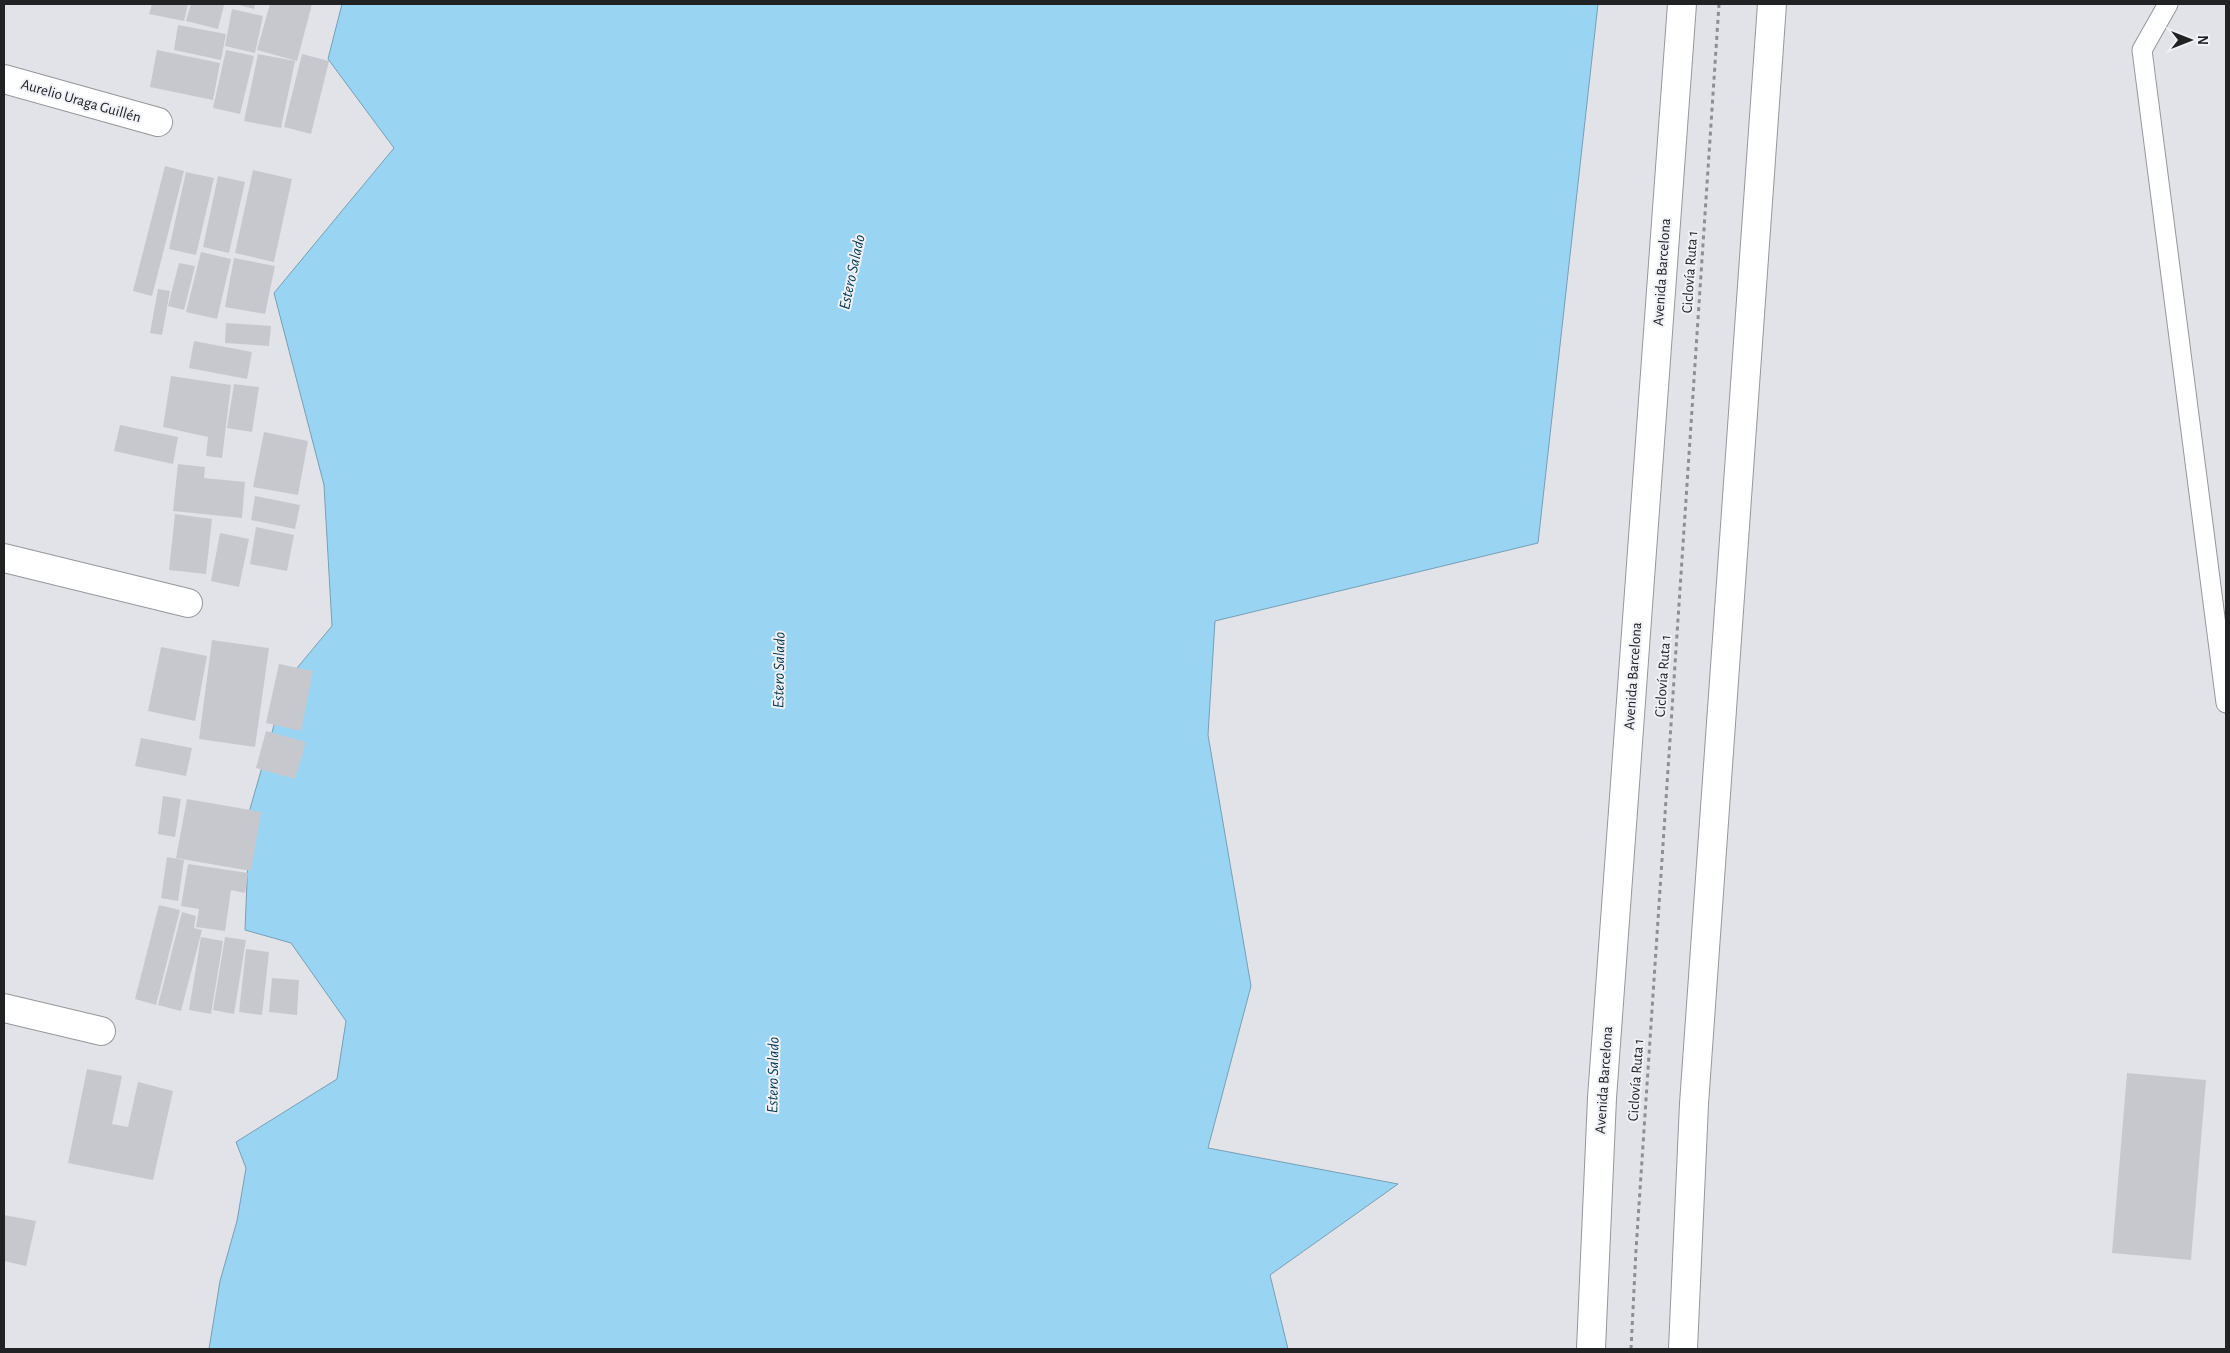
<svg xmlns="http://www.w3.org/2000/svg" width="2230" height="1353" font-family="'Alegreya Sans',sans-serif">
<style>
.water{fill:#9ad4f3;stroke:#769fb5}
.building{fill:#c7c8ce}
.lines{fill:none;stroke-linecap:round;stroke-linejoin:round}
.service-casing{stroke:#95979c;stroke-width:21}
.minor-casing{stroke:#95979c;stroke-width:30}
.primary-casing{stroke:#95979c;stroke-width:30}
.path{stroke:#8e8f94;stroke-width:3;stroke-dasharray:4 4;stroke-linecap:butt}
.service{stroke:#fff;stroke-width:19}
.minor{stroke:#fff;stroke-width:28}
.primary{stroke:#fff;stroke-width:28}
.labels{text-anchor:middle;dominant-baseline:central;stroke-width:4;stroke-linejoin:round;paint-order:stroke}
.street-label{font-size:15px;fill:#212224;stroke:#eff1f7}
.water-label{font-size:16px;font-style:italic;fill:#02354a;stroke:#eff1f7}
</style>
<rect width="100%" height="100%" fill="#e2e3e9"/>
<polygon class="water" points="342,4 1598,4 1538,543 1215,621 1208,735 1251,986 1208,1148 1398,1184 1270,1275 1288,1349 209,1349 220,1281 237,1221 246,1168 236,1142 337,1079 346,1021 291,943 245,930 250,809 287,680 332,626 324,485 274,293 394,148 328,59"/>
<g class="building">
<polygon points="152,4 188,4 184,21 149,14"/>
<polygon points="191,4 224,5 218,29 186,21"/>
<polygon points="235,4 255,4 254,9"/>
<polygon points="270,4 312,4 297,61 257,50"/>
<polygon points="232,9 263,16 255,53 225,46"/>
<polygon points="178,25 226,34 221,60 174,50"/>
<polygon points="157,50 220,63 213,100 150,87"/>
<polygon points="226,50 254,56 240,114 213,108"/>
<polygon points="258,54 295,61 281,128 244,121"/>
<polygon points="302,54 329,61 311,134 284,127"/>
<polygon points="165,166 184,171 152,296 133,291"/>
<polygon points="253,170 292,179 274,262 235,253"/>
<polygon points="186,172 214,178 196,255 169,249"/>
<polygon points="218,176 245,182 229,253 203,247"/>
<polygon points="201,252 231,259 217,319 186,312"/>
<polygon points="234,258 275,266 265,314 225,307"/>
<polygon points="179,263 195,266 184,310 168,306"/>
<polygon points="158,289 170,291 162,335 150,333"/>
<polygon points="226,323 271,326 269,346 225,343"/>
<polygon points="194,341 252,352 247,379 189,368"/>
<polygon points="171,376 231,385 222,458 206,456 208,437 163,427"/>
<polygon points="234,384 259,387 252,432 227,428"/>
<polygon points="120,425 178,437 173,464 114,451"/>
<polygon points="264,432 308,441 298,495 253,487"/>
<polygon points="178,464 205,467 204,478 245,482 242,518 173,511"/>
<polygon points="255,496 300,505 295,529 251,520"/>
<polygon points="175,514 212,519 206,574 169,570"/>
<polygon points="256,527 294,535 287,571 250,564"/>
<polygon points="220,533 249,539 239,587 211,581"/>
<polygon points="212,640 269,648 255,747 199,739"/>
<polygon points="161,647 207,656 195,721 148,711"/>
<polygon points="279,664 313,671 301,731 266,723"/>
<polygon points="266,731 306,742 295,779 256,768"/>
<polygon points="141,738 192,748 186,776 135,766"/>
<polygon points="163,796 181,799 175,837 158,834"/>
<polygon points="187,799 261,812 251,871 176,858"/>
<polygon points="167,857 184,860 178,901 161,898"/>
<polygon points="188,864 248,873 245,893 231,890 225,931 196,927 199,909 181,906"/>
<polygon points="159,905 180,910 156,1005 135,999"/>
<polygon points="182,912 196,916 194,928 202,930 181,1011 158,1005"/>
<polygon points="201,937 223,941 211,1014 189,1010"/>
<polygon points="225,937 246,940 234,1014 213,1010"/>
<polygon points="246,949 269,952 262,1015 239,1012"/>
<polygon points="272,978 299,980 297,1015 269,1012"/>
<polygon points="87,1069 122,1076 112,1124 128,1127 138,1082 173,1091 153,1180 68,1163"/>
<polygon points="2127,1073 2206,1080 2191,1260 2112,1253"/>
<polygon points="4,1215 36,1221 26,1266 4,1261"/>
</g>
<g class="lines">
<defs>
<polyline id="service" points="2168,4 2142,50 2226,703"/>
<g id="minor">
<polyline points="4,79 158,122"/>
<polyline points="4,558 188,603"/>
<polyline points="4,1008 101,1031"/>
</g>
<g id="primary">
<polyline points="1591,1349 1602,1098 1682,4"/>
<polyline points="1683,1349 1694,1104 1772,4"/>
</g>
</defs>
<use href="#service" class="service-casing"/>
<use href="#minor" class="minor-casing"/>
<use href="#primary" class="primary-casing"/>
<polyline class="path" points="1631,1349 1636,1250 1719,4"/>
<use href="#service" class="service"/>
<use href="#minor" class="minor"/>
<use href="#primary" class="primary"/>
</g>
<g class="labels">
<g class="street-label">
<text transform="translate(81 101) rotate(16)">Aurelio Uraga Guillén</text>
<text transform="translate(1662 272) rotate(-86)">Avenida Barcelona</text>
<text transform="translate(1690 272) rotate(-86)">Ciclovía Ruta 1</text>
<text transform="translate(1633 676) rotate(-86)">Avenida Barcelona</text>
<text transform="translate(1663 676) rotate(-86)">Ciclovía Ruta 1</text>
<text transform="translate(1604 1080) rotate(-86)">Avenida Barcelona</text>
<text transform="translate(1636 1080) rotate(-86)">Ciclovía Ruta 1</text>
</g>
<g class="water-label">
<text transform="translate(852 272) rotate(-78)">Estero Salado</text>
<text transform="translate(779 670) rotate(-89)">Estero Salado</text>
<text transform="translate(773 1075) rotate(-89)">Estero Salado</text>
</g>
</g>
<rect width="2230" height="1353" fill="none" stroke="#212224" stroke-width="10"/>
<g transform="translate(2190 40) rotate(90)" stroke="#eff1f7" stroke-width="4" paint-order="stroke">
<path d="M0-4L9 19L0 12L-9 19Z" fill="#212224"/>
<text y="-8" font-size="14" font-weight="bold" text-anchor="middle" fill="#212224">N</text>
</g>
</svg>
